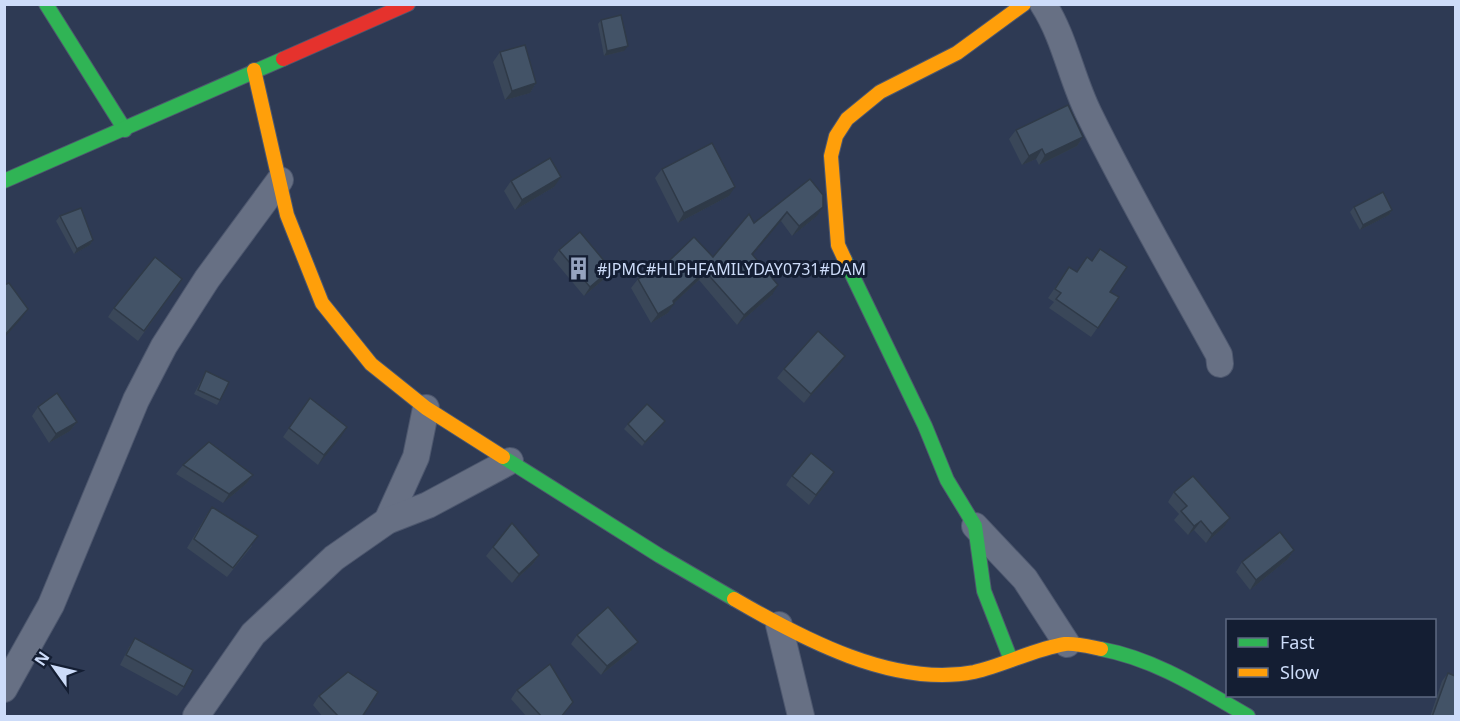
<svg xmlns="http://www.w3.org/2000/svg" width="1460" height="721" font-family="'Noto Sans',sans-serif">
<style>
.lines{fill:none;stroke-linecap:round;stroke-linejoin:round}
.street-casing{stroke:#4d576e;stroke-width:28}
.fast-casing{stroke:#4d576e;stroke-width:16}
.slow-casing{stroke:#4d576e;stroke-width:16}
.jam-casing{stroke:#4d576e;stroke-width:16}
.street{stroke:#677084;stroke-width:26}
.fast{stroke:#30b455;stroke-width:14}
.slow{stroke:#ff9f0a;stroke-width:14}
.jam{stroke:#e5322d;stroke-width:14}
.wall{fill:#3a4759}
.shaded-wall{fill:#2f3a48}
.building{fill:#435367;stroke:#2f3a48;stroke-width:1.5}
.labels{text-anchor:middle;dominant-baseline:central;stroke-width:6;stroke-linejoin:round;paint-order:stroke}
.poi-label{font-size:16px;fill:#cddcf9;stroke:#141e33;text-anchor:start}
</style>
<rect width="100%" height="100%" fill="#2e3a54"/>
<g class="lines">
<defs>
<g id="street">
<path d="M1043,4C1065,38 1071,78 1089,114C1129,196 1175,275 1219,355L1220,364"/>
<polyline points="387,521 416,457 426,408"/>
<polyline points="975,526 1025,579 1067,644"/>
<polyline points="779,625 801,716"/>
<polyline points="4,689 51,605 136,400 164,346 207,279 280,180"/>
<polyline points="196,716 253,634 334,558 387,521 428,505 510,461"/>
</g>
<g id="fast">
<polyline points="46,4 125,130"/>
<polyline points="4,181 283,59"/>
<polyline points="845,260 925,426 947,480 975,526 984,591 1011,660"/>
<polyline points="503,457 660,556 734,599"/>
<path d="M1101,649C1155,659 1201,689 1248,716"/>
</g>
<g id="slow">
<polyline points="254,70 287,215 322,303 371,364 426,408 503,457"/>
<polyline points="845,260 838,245 831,156 836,136 847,119 880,92 957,53 1024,4"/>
<path d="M734,599C801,638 894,688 974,672C1005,665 1034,649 1065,644C1076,643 1091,647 1101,649"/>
</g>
<polyline id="jam" points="283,59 408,4"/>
</defs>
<use href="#street" class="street-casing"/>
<use href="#fast" class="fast-casing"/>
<use href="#slow" class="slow-casing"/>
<use href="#jam" class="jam-casing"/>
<use href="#street" class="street"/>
<use href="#fast" class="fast"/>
<use href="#slow" class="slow"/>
<use href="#jam" class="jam"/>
</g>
<g class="wall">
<polygon points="601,20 624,51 604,56 598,24"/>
<polygon points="500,52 536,83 530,93 505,100 493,62"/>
<polygon points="1016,130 1083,137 1077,146 1039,165 1036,159 1022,165 1009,139"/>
<polygon points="662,169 729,196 678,223 655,178"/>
<polygon points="810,179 817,216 792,236 781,221 752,255 772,295 737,325 699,280 674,303 668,313 651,323 631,288 638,279 713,257 754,223"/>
<polygon points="511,181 554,187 515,210 504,191"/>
<polygon points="1354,207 1392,210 1389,215 1360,230 1350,212"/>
<polygon points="60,216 93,240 90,245 74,254 56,221"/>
<polygon points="559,250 611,269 604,279 584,296 553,259"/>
<polygon points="1069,267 1119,297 1091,337 1049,308 1054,302 1048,298"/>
<polygon points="182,279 138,341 108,317 114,308"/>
<polygon points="839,365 804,403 777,378 784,369"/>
<polygon points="206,371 220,400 217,405 194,394"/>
<polygon points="310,398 347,427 318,465 283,437"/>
<polygon points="38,407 77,422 70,431 49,443 32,416"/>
<polygon points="665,421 662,426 642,446 624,429 628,424"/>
<polygon points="183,465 253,475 246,484 223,503 176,474"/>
<polygon points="792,476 828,482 809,505 786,485"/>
<polygon points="1174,492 1224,527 1206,543 1194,530 1188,535 1174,520 1179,514 1168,502"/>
<polygon points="212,507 252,546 227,577 187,548 206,516"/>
<polygon points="493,547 539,555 533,564 512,583 486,556"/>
<polygon points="1294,550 1288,559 1250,590 1236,572 1242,562"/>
<polygon points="577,635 631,651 601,675 571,644"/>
<polygon points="135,638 184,687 177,696 120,665 129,647"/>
<polygon points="1448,673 1455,717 1430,717 1442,681"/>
<polygon points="517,690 573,702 562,717 527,717 511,699"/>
<polygon points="319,696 362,717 323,717 313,705"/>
</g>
<g class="shaded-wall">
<polygon points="628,46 624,51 604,56 607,51"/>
<polygon points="536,83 530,93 505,100 512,91"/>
<polygon points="1083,137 1077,146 1039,165 1045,155"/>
<polygon points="1042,149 1036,159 1022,165 1029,156"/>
<polygon points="561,177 554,187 515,210 522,200"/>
<polygon points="735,187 729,196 678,223 684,213"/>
<polygon points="823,207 817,216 792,236 799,226"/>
<polygon points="1392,210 1389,215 1360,230 1363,225"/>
<polygon points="787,212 781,221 745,264 752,254"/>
<polygon points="93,240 90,245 74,254 77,249"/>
<polygon points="611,269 604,279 584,296 590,287"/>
<polygon points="705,271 699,280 671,306 674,304 668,313 651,323 658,314 673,301"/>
<polygon points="778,285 772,295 737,325 744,315"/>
<polygon points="28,309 21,319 4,338 4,336"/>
<polygon points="845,356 839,365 804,403 811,394"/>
<polygon points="665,421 662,426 642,446 645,442"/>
<polygon points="77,422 70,431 49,443 56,434"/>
<polygon points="347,427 341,437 318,465 324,455"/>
<polygon points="834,472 828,482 809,505 816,495"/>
<polygon points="253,475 246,484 223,503 229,494"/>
<polygon points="1230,518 1224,527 1206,543 1212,534"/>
<polygon points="1201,521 1194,530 1188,535 1194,526"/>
<polygon points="1294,550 1288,559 1250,590 1256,580"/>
<polygon points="539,555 533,564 512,583 519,574"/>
<polygon points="638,642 631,651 601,675 607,666"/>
</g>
<g class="building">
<polygon points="621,15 628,46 607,51 601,20"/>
<polygon points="525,45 536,83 512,91 500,52"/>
<polygon points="1068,105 1083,137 1045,155 1042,149 1029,156 1016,130"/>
<polygon points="712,143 735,187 684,213 662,169"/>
<polygon points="550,158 561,177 522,200 511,181"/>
<polygon points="810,179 823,195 823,207 799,226 787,212 752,254 778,285 744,315 705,271 673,301 674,304 658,314 638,279 669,261 694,237 713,257 749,214 754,223"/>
<polygon points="1383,192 1392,210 1363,225 1354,207"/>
<polygon points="81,208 93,240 77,249 60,216"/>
<polygon points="580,232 611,269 590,287 559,250"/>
<polygon points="1100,249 1127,267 1110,292 1119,297 1098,328 1056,299 1061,293 1055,289 1069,267 1077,272 1087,257 1092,261"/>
<polygon points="155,257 182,279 144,331 114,308"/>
<polygon points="9,283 28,309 4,336 4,285"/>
<polygon points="818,331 845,356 811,394 784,369"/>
<polygon points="206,371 229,382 220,400 198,390"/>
<polygon points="57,393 77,422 56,434 38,407"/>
<polygon points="310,398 347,427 324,455 289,428"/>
<polygon points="647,404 665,421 645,442 628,424"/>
<polygon points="209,442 253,475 229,494 183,465"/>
<polygon points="811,453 834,472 816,495 792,476"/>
<polygon points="1193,476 1230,518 1212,534 1201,521 1194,526 1181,511 1187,506 1174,492"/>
<polygon points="212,507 258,536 233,568 194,539"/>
<polygon points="512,523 539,555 519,574 493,547"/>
<polygon points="1280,532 1294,550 1256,580 1242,562"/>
<polygon points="608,607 638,642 607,666 577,635"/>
<polygon points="135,638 193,670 184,687 126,655"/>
<polygon points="550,664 573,702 561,717 542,717 517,690"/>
<polygon points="348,672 378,692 362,717 339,717 319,696"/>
<polygon points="1448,673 1455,676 1455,717 1432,717"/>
</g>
<defs>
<symbol id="building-bare" viewBox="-9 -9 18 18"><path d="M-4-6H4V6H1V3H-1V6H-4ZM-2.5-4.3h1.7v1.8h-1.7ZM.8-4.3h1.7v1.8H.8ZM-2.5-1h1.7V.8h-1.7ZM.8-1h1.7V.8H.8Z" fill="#95a3bf" stroke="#141e33" stroke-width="2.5" paint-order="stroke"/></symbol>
</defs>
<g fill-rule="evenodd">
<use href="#building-bare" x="562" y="252" width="33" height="33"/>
</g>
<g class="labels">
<g class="poi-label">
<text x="597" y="269">#JPMC#HLPHFAMILYDAY0731#DAM</text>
</g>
</g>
<rect width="1460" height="721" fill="none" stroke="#cddcf9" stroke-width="12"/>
<rect x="1226" y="619" width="210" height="78" fill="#141e33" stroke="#5e6a82" stroke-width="1.5"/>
<rect x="1238" y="638" width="30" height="9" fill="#30b455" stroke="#5e6a82" stroke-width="1.5"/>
<text x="1280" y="649" font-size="18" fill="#cddcf9">Fast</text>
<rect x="1238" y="668" width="30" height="9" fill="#ff9f0a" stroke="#5e6a82" stroke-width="1.5"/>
<text x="1280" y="679" font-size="18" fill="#cddcf9">Slow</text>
<g transform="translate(54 667) rotate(304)" stroke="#141e33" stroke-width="4.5" paint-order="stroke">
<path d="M0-4.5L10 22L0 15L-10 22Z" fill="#cddcf9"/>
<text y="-9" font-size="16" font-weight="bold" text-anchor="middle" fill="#cddcf9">N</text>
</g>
</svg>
